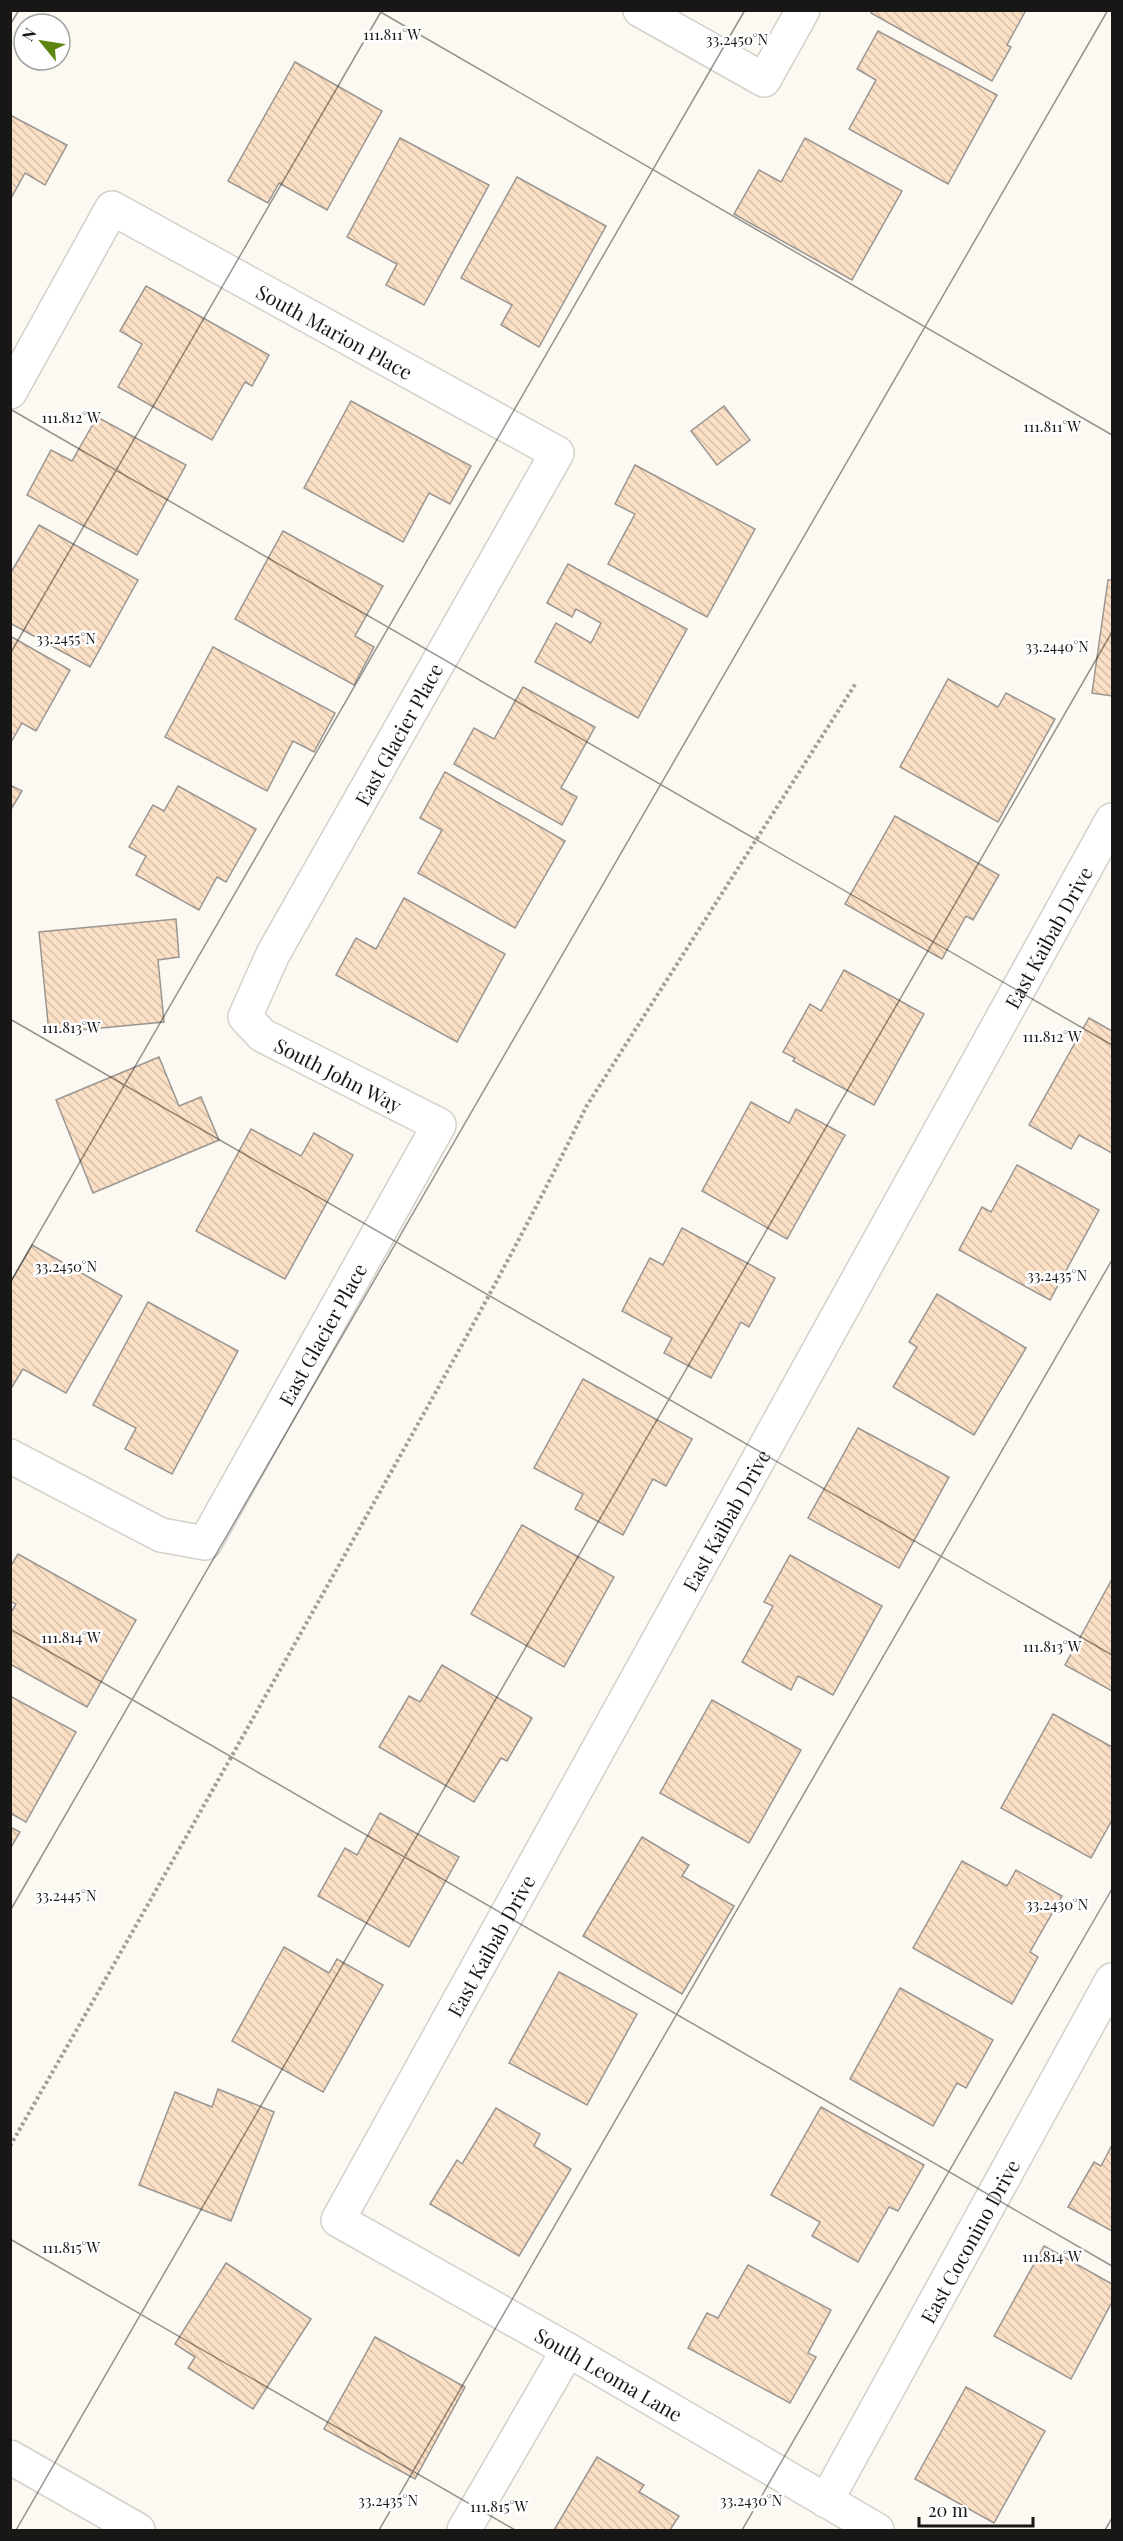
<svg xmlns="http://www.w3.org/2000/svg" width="1123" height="2541" font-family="'Playfair Display',serif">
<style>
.building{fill:url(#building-back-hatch);stroke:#9b9691;stroke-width:1.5}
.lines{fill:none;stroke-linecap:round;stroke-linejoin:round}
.minor-casing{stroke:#d3d1ca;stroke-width:36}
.path{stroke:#a19f9a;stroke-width:4;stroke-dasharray:3 3;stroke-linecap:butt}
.minor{stroke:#fff;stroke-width:33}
.ticks{fill:none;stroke:#181715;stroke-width:1.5;stroke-opacity:0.45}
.labels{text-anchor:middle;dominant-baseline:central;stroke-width:5;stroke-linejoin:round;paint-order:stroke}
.street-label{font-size:20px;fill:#181715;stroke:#fff}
.ticks-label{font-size:15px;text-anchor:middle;fill:#181715;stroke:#fff;stroke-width:5;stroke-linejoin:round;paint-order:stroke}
</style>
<defs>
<pattern id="building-back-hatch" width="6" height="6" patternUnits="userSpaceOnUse" patternTransform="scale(1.5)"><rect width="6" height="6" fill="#fbe0c5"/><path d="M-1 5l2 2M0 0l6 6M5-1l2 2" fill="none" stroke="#d6bfa8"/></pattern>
</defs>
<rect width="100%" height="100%" fill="#fcf9f2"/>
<g class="building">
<polygon points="873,10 1026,10 1007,45 1011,47 992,81 871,13"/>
<polygon points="878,31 997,95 948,184 849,129 876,80 857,69"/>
<polygon points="295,62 382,111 327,210 279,183 268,203 228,181"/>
<polygon points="10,115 67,145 45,185 25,173 10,200"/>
<polygon points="400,138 489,185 424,305 386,285 397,264 347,237"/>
<polygon points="805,138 902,191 852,280 734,214 759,170 781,182"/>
<polygon points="517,177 606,226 539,347 501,325 512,305 461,278"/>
<polygon points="146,286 269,355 252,386 245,382 212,440 118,387 142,344 120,331"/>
<polygon points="351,401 471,466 450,504 429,493 403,542 304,488"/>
<polygon points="724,406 750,440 717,465 691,431"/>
<polygon points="97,417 186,465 137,555 27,495 51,450 72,461"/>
<polygon points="635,465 755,529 707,617 608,564 635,514 615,504"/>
<polygon points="39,525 138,580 90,667 10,623 10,574"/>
<polygon points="283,531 383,586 355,636 374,647 354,685 235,619"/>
<polygon points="568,564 687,629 638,718 535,662 556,623 591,643 601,623 576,609 572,617 547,603"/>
<polygon points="1108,580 1112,580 1112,696 1092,693"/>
<polygon points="10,636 70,670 36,731 22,723 10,744"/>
<polygon points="213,647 335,713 314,752 293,741 267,791 165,737"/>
<polygon points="948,679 998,707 1006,693 1055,719 998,822 900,767"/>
<polygon points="523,687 595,727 561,788 577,797 562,825 454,764 474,728 494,739"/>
<polygon points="445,772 565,841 515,928 418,873 442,830 420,818"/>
<polygon points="10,785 22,791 10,811"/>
<polygon points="178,786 256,829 226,882 217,877 199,910 136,875 146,856 129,847 153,805 164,811"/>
<polygon points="895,816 999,875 973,920 966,916 942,959 845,904"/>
<polygon points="404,898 505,954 457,1042 336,975 356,938 376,949"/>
<polygon points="176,919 179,957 158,960 164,1022 49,1033 39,932"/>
<polygon points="844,970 924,1014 874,1105 793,1061 795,1058 783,1052 810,1004 821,1011"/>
<polygon points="1089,1018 1112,1031 1112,1153 1079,1135 1071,1149 1029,1125"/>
<polygon points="159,1057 179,1106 201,1097 219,1140 93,1193 56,1100"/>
<polygon points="751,1102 789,1123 796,1109 845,1135 787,1239 702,1191"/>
<polygon points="251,1129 301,1156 314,1133 353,1155 285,1279 196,1231"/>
<polygon points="1017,1165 1099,1210 1050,1300 959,1250 982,1207 991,1212"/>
<polygon points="682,1228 775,1278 749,1327 741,1322 711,1378 664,1353 672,1338 622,1311 650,1258 663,1265"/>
<polygon points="32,1245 122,1296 66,1393 23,1369 10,1390 10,1283"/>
<polygon points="937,1294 1026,1348 974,1435 893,1387 917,1347 909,1342"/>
<polygon points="148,1302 238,1351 172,1474 125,1449 136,1428 93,1405"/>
<polygon points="583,1379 692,1439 666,1486 653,1479 623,1535 575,1509 583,1494 534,1468"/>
<polygon points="858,1428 949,1477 899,1568 808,1518"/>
<polygon points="522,1525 614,1577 564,1667 471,1614"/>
<polygon points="18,1554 136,1620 87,1707 10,1664 10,1614 16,1604 10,1601 10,1567"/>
<polygon points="790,1555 882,1606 833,1695 798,1676 791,1690 742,1662 773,1606 764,1602"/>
<polygon points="1112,1579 1112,1691 1065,1665"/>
<polygon points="442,1665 532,1718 507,1761 501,1758 474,1802 379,1747 409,1696 420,1702"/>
<polygon points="10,1696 76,1732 26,1822 10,1813"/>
<polygon points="712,1700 801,1750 749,1843 660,1793"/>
<polygon points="1053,1714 1112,1747 1112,1820 1091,1858 1001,1808"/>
<polygon points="380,1813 459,1857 409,1947 318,1896 345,1848 357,1855"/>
<polygon points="10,1827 20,1832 10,1849"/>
<polygon points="642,1837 689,1865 682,1876 734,1906 682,1994 583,1936"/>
<polygon points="962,1861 1007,1886 1016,1870 1062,1896 1030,1952 1038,1957 1012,2004 913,1948"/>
<polygon points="284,1947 329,1973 337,1959 383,1985 323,2092 232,2041"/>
<polygon points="559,1972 637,2014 587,2105 509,2063"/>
<polygon points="900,1988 993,2040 966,2088 957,2083 933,2126 850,2079"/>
<polygon points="218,2089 274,2112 231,2221 139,2185 175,2092 212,2107"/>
<polygon points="821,2107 924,2165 898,2211 889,2207 858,2262 812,2236 820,2222 771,2195"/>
<polygon points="496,2108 540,2134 534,2146 571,2169 519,2256 430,2204 457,2160 462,2164"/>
<polygon points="1112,2145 1112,2231 1068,2207 1094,2162 1101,2166"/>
<polygon points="1044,2246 1112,2284 1112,2302 1071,2379 994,2336"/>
<polygon points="226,2263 311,2319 253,2409 188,2368 195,2357 175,2344"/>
<polygon points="748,2265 831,2310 808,2353 816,2357 790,2403 688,2348 707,2313 718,2318"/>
<polygon points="375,2337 465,2387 415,2479 324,2429"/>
<polygon points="966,2387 1045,2431 994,2523 915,2479"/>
<polygon points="597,2457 644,2485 639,2492 679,2516 670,2530 554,2530"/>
</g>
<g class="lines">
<defs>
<g id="minor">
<polyline points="640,10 764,80 803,10"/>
<path id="s1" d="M10,392L112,208L557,453L273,954L245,1017L262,1035L439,1125L205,1543L161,1535L10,1456"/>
<polyline points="10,2457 138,2530"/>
<path id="s2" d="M826,2501L1112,1980"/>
<polyline points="464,2530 568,2350"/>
<path id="s3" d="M877,2530L568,2350L338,2220L1112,820"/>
</g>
</defs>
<use href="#minor" class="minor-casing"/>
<path class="path" d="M10,2146C127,1943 242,1738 357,1533C435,1393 516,1252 586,1107L856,683"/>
<use href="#minor" class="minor"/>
</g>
<path class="ticks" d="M377,10L1112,435M10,25L19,10M10,409L1112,1045M10,654L382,10M10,1019L1112,1655M10,1283L745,10M10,1629L1112,2266M10,1911L1108,10M10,2239L515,2530M16,2530L1112,632M379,2530L1112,1260M742,2530L1112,1889M1105,2530L1112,2518"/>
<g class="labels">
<g class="street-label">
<text stroke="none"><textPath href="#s1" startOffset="465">South Marion Place</textPath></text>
<text transform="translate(398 734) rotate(-61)">East Glacier Place</text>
<text stroke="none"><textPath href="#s3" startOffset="2088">East Kaibab Drive</textPath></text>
<text stroke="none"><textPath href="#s1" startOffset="1474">South John Way</textPath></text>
<text transform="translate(322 1334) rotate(-61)">East Glacier Place</text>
<text stroke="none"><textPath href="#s3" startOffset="1422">East Kaibab Drive</textPath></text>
<text stroke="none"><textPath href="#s3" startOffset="936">East Kaibab Drive</textPath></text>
<text stroke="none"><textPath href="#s2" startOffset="297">East Coconino Drive</textPath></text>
<text transform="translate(609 2374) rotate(30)">South Leoma Lane</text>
</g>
</g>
<g class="ticks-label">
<text x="392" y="40">111.811°W</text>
<text x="737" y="45">33.2450°N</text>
<text x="71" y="423">111.812°W</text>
<text x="1052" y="432">111.811°W</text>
<text x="66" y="644">33.2455°N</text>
<text x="1057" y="652">33.2440°N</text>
<text x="71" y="1033">111.813°W</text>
<text x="1052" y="1042">111.812°W</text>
<text x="66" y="1272">33.2450°N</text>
<text x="1057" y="1281">33.2435°N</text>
<text x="71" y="1643">111.814°W</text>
<text x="1052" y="1652">111.813°W</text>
<text x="66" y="1901">33.2445°N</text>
<text x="1057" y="1910">33.2430°N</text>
<text x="71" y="2253">111.815°W</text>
<text x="1052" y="2262">111.814°W</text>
<text x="388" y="2506">33.2435°N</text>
<text x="751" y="2506">33.2430°N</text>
<text x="499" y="2512">111.815°W</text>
</g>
<rect width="1123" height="2541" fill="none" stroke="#181715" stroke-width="24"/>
<g transform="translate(42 42) rotate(300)"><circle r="28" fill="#ffffff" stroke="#a3a2a1" stroke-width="1.5"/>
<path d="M0-4.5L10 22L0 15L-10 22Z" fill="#5d8610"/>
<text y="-9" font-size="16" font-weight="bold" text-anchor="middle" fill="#181715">N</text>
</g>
<path d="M919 2517v9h114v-9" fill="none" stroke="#181715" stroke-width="3"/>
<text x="928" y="2517" font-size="18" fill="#181715" stroke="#ffffff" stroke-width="4.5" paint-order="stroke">20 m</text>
</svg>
